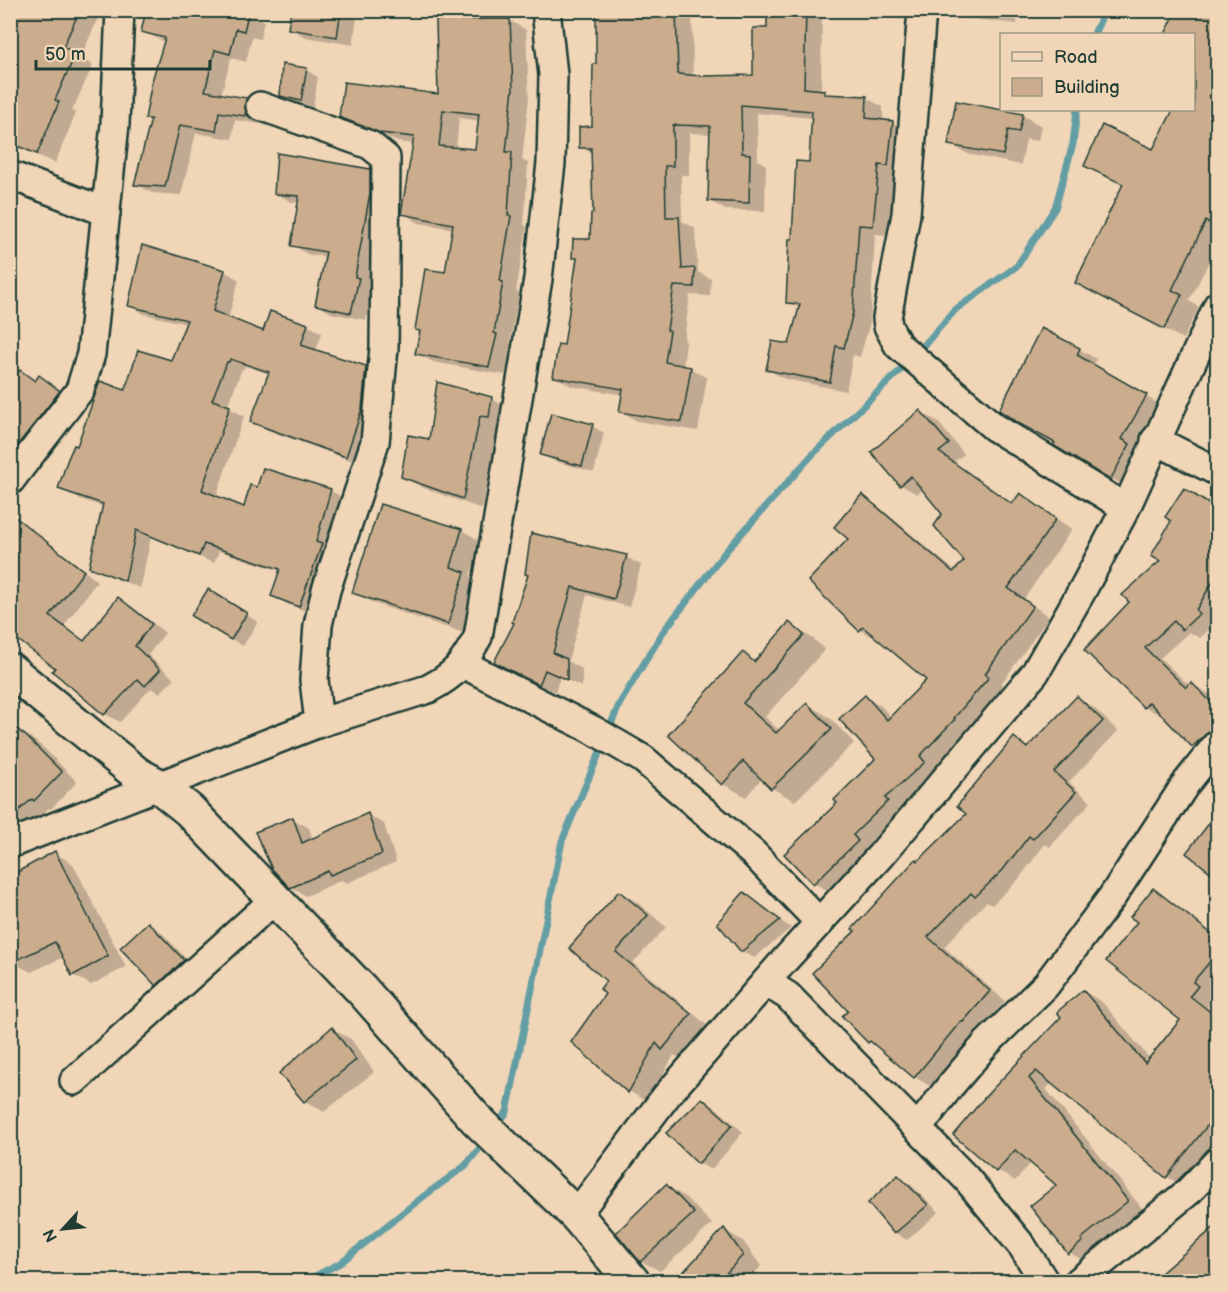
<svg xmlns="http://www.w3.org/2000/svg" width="1228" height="1292" font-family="'Balsamiq Sans',sans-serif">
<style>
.shadow{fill:#0003;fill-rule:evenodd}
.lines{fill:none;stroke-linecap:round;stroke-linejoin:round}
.stream{stroke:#639ea4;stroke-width:7}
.building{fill:#cbad8d;stroke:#1f3d34;stroke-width:1.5;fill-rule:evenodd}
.minor-casing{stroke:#1f3d34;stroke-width:32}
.tertiary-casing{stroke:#1f3d34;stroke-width:38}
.minor{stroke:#f0d5b7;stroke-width:27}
.tertiary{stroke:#f0d5b7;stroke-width:33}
</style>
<rect width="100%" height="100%" fill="#f0d5b7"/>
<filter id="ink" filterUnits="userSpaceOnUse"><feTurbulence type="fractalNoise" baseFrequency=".0167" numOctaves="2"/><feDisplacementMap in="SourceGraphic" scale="12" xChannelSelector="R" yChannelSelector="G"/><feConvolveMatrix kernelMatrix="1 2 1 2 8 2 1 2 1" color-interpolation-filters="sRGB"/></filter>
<g filter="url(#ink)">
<g class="shadow">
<polygon points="10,10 92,10 90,14 98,19 80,58 93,65 72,111 76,113 55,163 10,144"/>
<path d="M244,10L264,21L260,39L252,37L246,62L231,58L221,95L246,99L262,109L260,124L235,120L232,139L196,133L181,195L152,193L136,184L152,120L147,118L165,42L142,31ZM157,34L172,41L157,37Z"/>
<polygon points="292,10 358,10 353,45 306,37 290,28"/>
<polygon points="597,10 692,10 693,76 754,76 768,29 768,10 822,10 821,91 831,96 867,98 883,107 883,121 892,122 909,132 904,175 895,174 890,235 875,234 870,322 860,357 853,355 846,391 785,379 768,370 790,346 800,309 787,302 794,241 811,163 813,118 757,113 758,160 766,165 765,211 726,210 709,201 711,134 689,133 689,175 681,175 682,221 695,228 698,272 711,279 710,296 690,295 684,339 686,342 683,367 690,368 707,378 698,431 637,421 621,411 624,395 571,386 555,376 565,347 578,260 574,257 592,241 594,215 593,154 581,147 593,128 598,66"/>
<polygon points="951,10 1018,10 1017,24 965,18"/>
<polygon points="1218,10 1218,244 1189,301 1199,307 1183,339 1077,283 1124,185 1085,165 1154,151 1175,110 1194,110 1194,34 1178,34 1169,29"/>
<path d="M509,20L526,30L529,98L522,160L528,163L524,225L527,227L516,291L519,293L510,343L513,344L505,375L433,362L416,353L446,274L454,229L419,223L403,213L414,144L398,142L358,126L341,117L440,96ZM459,118L480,121L476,151L456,149Z"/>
<polygon points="306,70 318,77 313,107 294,103 282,96"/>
<polygon points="1022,115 1041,126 1038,141 1026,139 1021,165 968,154 949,144"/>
<polygon points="370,170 384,178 384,202 369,286 373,288 366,320 331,313 317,304 326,257 307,254 293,245 300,202 291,202 276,193"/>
<polygon points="224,271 239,280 228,319 264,333 307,325 322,333 316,351 366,368 380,376 361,464 267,430 252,421 269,374 245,366 244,369 242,369 227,407 244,416 216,497 245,509 258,489 264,470 331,491 345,499 314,614 287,604 272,595 281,571 219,551 214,563 151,537 140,588 106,574 91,566 104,507 74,497 60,488 78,448 126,392 171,362 187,324 144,314 130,305"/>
<polygon points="1079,349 1096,359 1093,366 1164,407 1128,488 1039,434"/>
<polygon points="21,372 37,381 40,377 74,401 33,455 10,441"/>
<polygon points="492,399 510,410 508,427 499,426 482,509 421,487 402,476 430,440"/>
<polygon points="920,412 937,421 964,454 954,462 1014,505 1020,495 1072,529 1024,599 1049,617 1001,684 1004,687 971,729 935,766 941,772 900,808 904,811 868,845 874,851 830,892 814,883 839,803 877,759 865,697 881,706 892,718 928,680 878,638 877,639 860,630 850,539 862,496 878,506 955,571 966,561 943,514 923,489 917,494 901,485"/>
<polygon points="592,426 604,433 594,472 554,461 542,454"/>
<polygon points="1218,511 1218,622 1200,638 1189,632 1160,658 1190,686 1192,684 1209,694 1218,703 1218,749 1210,756 1193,746 1163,715 1162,716 1145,707 1086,650"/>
<polygon points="15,519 29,527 97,581 64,626 85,642 118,599 133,607 165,633 148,655 174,679 160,693 151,688 120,722 105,714 54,671 57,668"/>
<polygon points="462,530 480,541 470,576 483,584 467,634 373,603 354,592"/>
<polygon points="626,557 641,565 629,607 587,595 568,661 582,669 582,687 560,677 555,692 511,670 515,623 530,575"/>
<polygon points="220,598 258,622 243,646 231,639"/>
<polygon points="789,624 812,638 825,649 765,717 780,731 807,704 830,718 854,743 795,801 772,788 762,778 746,797 723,784 670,735 743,654 756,662"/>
<polygon points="1078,698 1094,708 1118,731 1069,782 1091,802 1050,847 1045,844 1018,880 992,905 986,902 944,947 1005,1001 980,1030 978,1029 930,1086 914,1077 881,1048 869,1042 850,1011 857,931 919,862 969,814 1015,739 1030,748"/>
<polygon points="10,722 44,748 77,782 51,809 49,808 11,841"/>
<polygon points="368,815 384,824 396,862 347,883 342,880 306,896 291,887 293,819 309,828 313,840"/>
<polygon points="55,853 73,864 126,967 91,985 73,975 64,957 31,972 12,962"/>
<polygon points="1153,890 1171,901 1218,937 1218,985 1211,994 1215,997 1207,1007 1218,1015 1218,1144 1185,1187 1167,1177 1053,1082 1046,1089 1145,1212 1087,1263 1069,1252 1058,1185 1032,1162 1015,1181 997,1170 956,1135 1083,991 1102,1002 1150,1059 1182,1020 1139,922"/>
<polygon points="620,892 638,903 666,927 633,963 708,1026 682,1059 674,1055 647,1102 629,1091 573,1042 607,994"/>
<polygon points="744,894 791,928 754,958 742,951"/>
<polygon points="148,924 160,931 195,968 169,992 157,985"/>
<polygon points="332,1029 351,1039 374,1072 324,1112 305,1101 281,1073"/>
<polygon points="702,1100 715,1107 743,1132 711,1170 699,1163"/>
<polygon points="898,1177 910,1184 939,1212 907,1240 895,1233"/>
<polygon points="667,1186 685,1197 712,1224 660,1271 641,1261"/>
<polygon points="1218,1226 1218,1282 1154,1282"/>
<polygon points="724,1230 743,1241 761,1266 747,1282 677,1282"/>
</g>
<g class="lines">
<g class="stream">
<polyline points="1094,34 1105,10"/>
<polyline points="917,353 956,309 1017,266 1055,208 1073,144 1077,110"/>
<polyline points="608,731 620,703 663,632 726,551 812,455 910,361"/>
<polyline points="503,1117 507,1112 562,841 604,742"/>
<polyline points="304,1282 340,1263 424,1196 465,1166 478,1150"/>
</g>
</g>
<g class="building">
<polygon points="10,10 80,10 63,47 76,53 55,100 59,102 37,154 10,143"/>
<polygon points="146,10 249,10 244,31 236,29 230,54 215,50 205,91 247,98 245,116 219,112 216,131 180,125 165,187 134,185 151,119 145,119 152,81 165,38 141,32"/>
<polygon points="291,10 341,10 337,37 288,29"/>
<polygon points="596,10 676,11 678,74 702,76 753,75 753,28 767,28 767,10 806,10 804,88 824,90 824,94 867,96 866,118 893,121 888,166 879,165 873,226 859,225 853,312 844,348 836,346 830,382 766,370 772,341 789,344 800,304 786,303 789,239 792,239 796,161 809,162 812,111 741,105 742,153 750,154 749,203 708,201 710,126 673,125 673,166 665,166 666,217 679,217 682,269 695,268 694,287 674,286 667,330 670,331 665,362 691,367 682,422 619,412 623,389 553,377 558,344 564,345 577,258 572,258 573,239 590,239 591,213 593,213 591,148 579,148 579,127 592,126 593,64 596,64"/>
<polygon points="1177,10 1218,10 1218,102 1210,119 1218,123 1218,228 1206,221 1172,290 1182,295 1164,329 1075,283 1123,184 1084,166 1102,125 1153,149 1173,110 1194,110 1194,34 1165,34"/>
<path d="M510,19L513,88L506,152H512L508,215L511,216L500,281L503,282L494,333L497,334L489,367L415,354L420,331L415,330L425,269L445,272L453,224L401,214L414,137L380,133L339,117L344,82L438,94L436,20ZM443,110L479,114L475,149L439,146Z"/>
<polygon points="282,64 307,68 301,101 280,96"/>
<polygon points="956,101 1023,114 1019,132 1008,130 1003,155 948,145"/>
<polygon points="277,153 370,169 370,193 355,277 359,278 351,313 315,305 326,252 291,246 299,196 274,194"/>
<polygon points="142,245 225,270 213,311 263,331 270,311 308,324 301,345 366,366 362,409 346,457 250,422 269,372 230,359 229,362 227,362 212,400 230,406 202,490 244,507 250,485 257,487 263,468 331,489 316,542 322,544 299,607 271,596 280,569 204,544 199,556 136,530 125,581 89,567 103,504 58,489 67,461 74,445 77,446 100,381 125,390 138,350 171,360 187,320 128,306"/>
<polygon points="1041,328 1080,348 1077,355 1147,395 1122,439 1130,444 1110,480 1053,445 1055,443 1020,424 999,410"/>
<polygon points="20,370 35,381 39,375 60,391 16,447 10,442 10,384"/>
<polygon points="437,382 492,397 489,417 480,416 463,499 401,477 408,435 429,439"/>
<polygon points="920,410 949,444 939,452 1012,504 1020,493 1056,519 1008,588 1033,606 985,674 989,677 954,718 955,719 920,756 925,762 885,798 888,801 853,835 858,841 813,884 784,854 837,803 834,800 875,759 839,719 865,695 887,720 926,680 863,627 859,631 808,581 848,539 834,527 862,494 953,572 964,561 934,526 942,514 911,476 900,486 871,452"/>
<polygon points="551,413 593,424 582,466 540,455"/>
<polygon points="1184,488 1218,510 1218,573 1196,610 1199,614 1182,630 1174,621 1145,648 1186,688 1191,682 1218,709 1218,723 1192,747 1149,702 1144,708 1084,650 1129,602 1122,595 1160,561 1151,556 1171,521 1165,517"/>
<polygon points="380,504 462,529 451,567 465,572 448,624 352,593"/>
<polygon points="10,513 84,571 50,616 84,641 118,597 152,624 135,646 160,670 145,686 138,679 104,715 52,671 55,668 10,634"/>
<polygon points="531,533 627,555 614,599 572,587 553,653 567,659 567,680 545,670 539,685 494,662 514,623 512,622 528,575 525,574"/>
<polygon points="208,589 247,613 231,640 191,616"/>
<polygon points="789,622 804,635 743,703 776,733 807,703 832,729 771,789 743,761 722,785 668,735 743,652 754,662"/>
<polygon points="1077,696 1103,721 1054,772 1076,792 1033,839 1029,836 1002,871 975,897 971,893 928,937 990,991 963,1022 961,1021 914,1078 870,1041 868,1043 842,1016 848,1011 812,973 855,931 852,929 916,859 918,861 966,814 957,806 1014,737 1027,748"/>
<polygon points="10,724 27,737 62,772 34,801 32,799 10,818"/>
<polygon points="1218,812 1218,878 1186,853"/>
<polygon points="368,813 382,854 330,875 328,871 290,888 272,869 255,832 293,817 302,843"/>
<polygon points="55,851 108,956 72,976 55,942 10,963 10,876"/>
<polygon points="1153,888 1218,939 1218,952 1193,982 1198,986 1190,996 1218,1018 1218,1112 1166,1178 1036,1071 1029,1078 1128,1201 1081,1239 1083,1241 1068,1254 1030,1206 1056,1185 1015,1150 996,1172 953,1135 985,1097 1061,1017 1057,1012 1083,990 1145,1063 1180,1020 1106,961 1137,922 1130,917"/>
<polygon points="619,891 648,915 616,952 691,1014 662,1050 656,1043 628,1093 571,1042 605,994 600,989 606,981 569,948"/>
<polygon points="744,892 780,920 741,952 717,923"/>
<polygon points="148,922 184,960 156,986 120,948"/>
<polygon points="332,1027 356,1060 304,1102 279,1073"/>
<polygon points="702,1098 732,1125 698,1164 666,1133"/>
<polygon points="898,1175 928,1205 894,1234 868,1203"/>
<polygon points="666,1184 694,1213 640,1262 616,1233"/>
<polygon points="1218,1224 1218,1281 1152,1281"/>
<polygon points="724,1228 743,1255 719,1281 675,1281"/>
</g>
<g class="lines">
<defs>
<g id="minor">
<polyline points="922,10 906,214 887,318 888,326 898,345 994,427 1126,508"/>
<polyline points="260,106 370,145 386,158 384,348 375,442 326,590 318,625 314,680 319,723"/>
<polyline points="10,175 106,212"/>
<polyline points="1155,440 1218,472"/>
<polyline points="10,481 80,390 91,354 115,124 120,10"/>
<polyline points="463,664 595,731 643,759 754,854 820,923"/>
<path d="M10,844L319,723L428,689C457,674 463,664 478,637L538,279L551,163L553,75L546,10"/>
<polyline points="766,982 788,996 966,1178 1022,1246 1045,1282"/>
<polyline points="74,1081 275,899"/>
<polyline points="918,1128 951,1085 986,1044 1046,985 1112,897 1187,782 1218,743"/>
<polyline points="576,1215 667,1095 783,962 881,855 1035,673 1083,589 1126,508 1218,305"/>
<polyline points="1078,1282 1188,1192 1218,1161"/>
</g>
<polyline id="tertiary" points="10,670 137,774 159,786 189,810 362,990 476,1119 576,1215 633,1282"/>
</defs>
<use href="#minor" class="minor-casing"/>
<use href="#tertiary" class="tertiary-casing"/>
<use href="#minor" class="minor"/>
<use href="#tertiary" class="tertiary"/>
</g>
</g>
<rect width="1228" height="1292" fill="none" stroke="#f0d5b7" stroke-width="36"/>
<rect x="18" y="18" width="1192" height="1256" fill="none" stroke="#1f3d34" stroke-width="2" filter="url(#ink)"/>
<rect x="1000" y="33" width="195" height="78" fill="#f0d5b7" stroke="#9c9883" stroke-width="1.5"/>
<rect x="1012" y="52" width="30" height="9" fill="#f0d5b7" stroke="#9c9883" stroke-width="1.5"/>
<text x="1054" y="63" font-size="18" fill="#1f3d34">Road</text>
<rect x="1012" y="78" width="30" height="18" fill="#cbad8d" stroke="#9c9883" stroke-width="1.5"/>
<text x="1054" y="93" font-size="18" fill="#1f3d34">Building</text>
<g transform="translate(63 1229) rotate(243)" stroke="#f0d5b7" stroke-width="4.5" paint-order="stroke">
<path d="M0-4.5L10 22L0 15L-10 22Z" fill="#1f3d34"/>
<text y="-9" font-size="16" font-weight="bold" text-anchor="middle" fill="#1f3d34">N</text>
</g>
<path d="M36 60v9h174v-9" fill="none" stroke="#1f3d34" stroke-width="3"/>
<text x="45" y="60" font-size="18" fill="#1f3d34" stroke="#f0d5b7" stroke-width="4.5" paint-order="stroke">50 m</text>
</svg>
